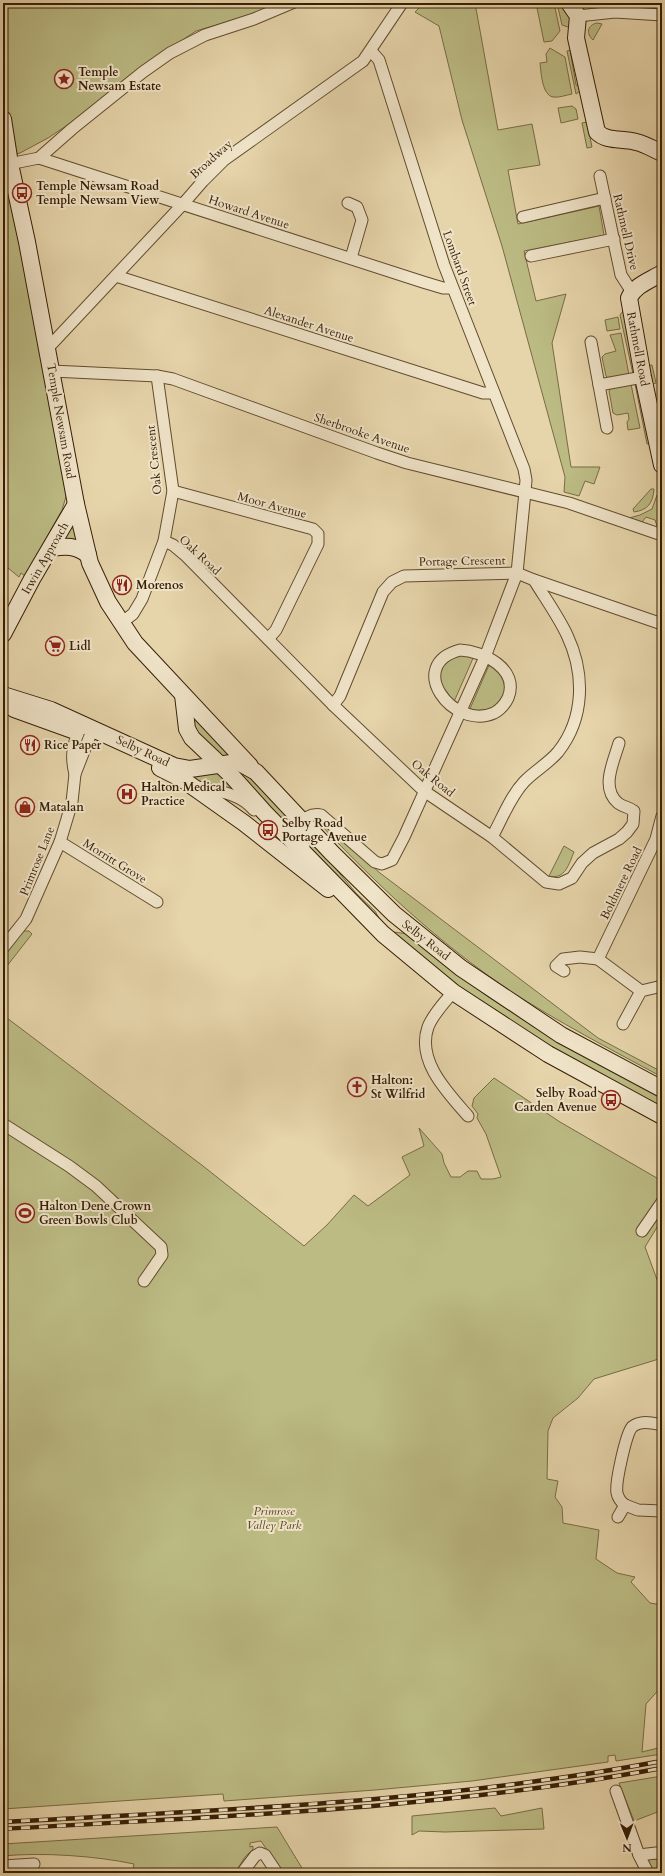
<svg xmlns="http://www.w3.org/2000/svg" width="665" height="1876" font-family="Cardo,serif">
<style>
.green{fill:#bcbb84;stroke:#796c44}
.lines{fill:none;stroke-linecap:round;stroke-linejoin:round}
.street-casing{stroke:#624c2e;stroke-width:13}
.secondary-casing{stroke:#361e05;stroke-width:18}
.street{stroke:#efe3c8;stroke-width:11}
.secondary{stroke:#efe3c8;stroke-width:16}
.rail-casing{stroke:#361e05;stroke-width:4.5}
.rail{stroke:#efe3c8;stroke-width:3;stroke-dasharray:9;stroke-linecap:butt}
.labels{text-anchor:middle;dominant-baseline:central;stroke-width:4;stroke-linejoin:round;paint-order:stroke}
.poi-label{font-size:12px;font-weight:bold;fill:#361e05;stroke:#efe3c8;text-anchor:start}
.street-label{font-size:12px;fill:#361e05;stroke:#efe3c8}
.park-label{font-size:12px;font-style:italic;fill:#584525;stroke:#efe3c8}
</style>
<rect width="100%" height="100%" fill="#e6d4aa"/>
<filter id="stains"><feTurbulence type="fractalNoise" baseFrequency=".005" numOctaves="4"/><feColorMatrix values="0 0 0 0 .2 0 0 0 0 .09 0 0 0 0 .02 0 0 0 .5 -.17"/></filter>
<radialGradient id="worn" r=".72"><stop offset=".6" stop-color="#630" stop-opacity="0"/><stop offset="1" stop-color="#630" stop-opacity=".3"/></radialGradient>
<g class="green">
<polygon points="3,3 281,3 240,18 196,31 141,67 78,118 48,138 20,153 3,157"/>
<polygon points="424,3 475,3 498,130 532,124 540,165 508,170 518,224 599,206 604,235 524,251 536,301 566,294 552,343 571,467 600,467 594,484 585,481 579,496 564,492 565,477 502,246 462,120 439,26 415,12"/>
<polygon points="536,3 554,3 560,31 552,41 544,42"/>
<polygon points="557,3 563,3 573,13 572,24 568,27 562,25"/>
<path d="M597,23L602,24L593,40C586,34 587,25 597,23Z"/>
<path d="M550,48L565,57L572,94C566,95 559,98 553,97C542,95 541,72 540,63L547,62L546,54Z"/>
<polygon points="570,50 576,85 581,87 580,91 576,94 567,51"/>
<polygon points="572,106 576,109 578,119 561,123 558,108"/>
<polygon points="587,122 592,147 587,148 582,123"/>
<polygon points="3,171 6,173 67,493 62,510 25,576 21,573 19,577 3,564"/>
<polygon points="623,311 638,369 633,374 620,315"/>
<polygon points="618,317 620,329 607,331 605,320"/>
<polygon points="621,333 629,375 609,379 606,376 602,357 605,354 616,351 610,335"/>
<polygon points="652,365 656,383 650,385 646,366"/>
<polygon points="638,383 653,443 647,444 635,384"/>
<polygon points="631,384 640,428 628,430 627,422 629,419 628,413 617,415 613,413 609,391 612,387"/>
<path d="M651,489H654C653,503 648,510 634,512L633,509Z"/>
<polygon points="657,495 662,501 662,529 657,526 655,520 646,517 642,522 629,518 640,515 652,509"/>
<polygon points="71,528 74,528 79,544 59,541"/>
<path d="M458,654L474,656L453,704L442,694C440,669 436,668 458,654Z"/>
<polygon points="490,663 502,673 507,688 496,709 469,711"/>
<polygon points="192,715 229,755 219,758 195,732"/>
<polygon points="220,768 236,794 192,783 192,774"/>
<polygon points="231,768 253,778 293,823 293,830"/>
<path d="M322,822L380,873L598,1038L662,1072V1077C610,1049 558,1022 509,990C439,943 377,885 320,824Z"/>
<polygon points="302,834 309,837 356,893 375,911 379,918 377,919 351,896 303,839"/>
<path d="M564,846L574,852C569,864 565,880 549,876Z"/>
<polygon points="24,931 29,931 32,934 3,971 3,958 19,934"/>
<polygon points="394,932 408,934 451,969 487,996 533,1026 662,1097 662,1110 567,1059 443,978 392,934"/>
<polygon points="3,1015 203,1166 304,1246 327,1225 354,1195 368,1206 410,1175 402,1157 424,1146 419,1128 442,1154 444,1163 451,1177 460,1177 468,1171 477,1171 481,1179 493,1179 501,1177 486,1134 477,1118 478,1114 472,1106 474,1098 494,1078 560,1122 662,1181 662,1219 645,1247 662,1293 662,1358 594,1379 578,1398 553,1418 548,1431 547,1479 558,1481 555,1497 562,1507 563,1523 599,1530 596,1559 617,1573 635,1577 631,1582 650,1603 662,1605 662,1686 646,1704 642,1752 662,1747 662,1754 616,1761 615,1755 608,1756 608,1762 472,1781 375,1790 224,1801 223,1794 3,1809"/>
<polygon points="662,1776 662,1807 660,1811 634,1821 619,1783"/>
<polygon points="495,1808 501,1816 542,1808 544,1829 445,1832 419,1831 412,1835 412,1816"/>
<path d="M277,1827L305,1873H282L261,1841L250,1843V1847L253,1846V1849L245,1857L235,1873H132L134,1864C97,1856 41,1852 3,1856V1844Z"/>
<polygon points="662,1854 662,1873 648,1873 639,1855"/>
</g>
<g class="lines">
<defs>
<g id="street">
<polyline points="578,16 615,12 662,15"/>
<polyline points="39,158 423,282 443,288 452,288"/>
<polyline points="4,165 39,158 72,129 143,72 170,53 205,35 254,19 292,3"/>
<polyline points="600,176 621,275 632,292"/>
<polyline points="348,203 357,207 362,220 351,258"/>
<polyline points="523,217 605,198"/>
<polyline points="531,256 614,239"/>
<polyline points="116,276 483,393 494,393"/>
<polyline points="591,342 607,428"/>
<polyline points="47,349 183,204 203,181 224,160 363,61 402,3"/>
<polyline points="52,371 157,376 173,379 377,453 407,463 569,503 662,535"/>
<polyline points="599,385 643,377"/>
<polyline points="173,491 313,529 318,534 318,544 276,630 268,639"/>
<path d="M164,541L173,545L185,555L333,705L424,791L492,837L546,882L559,884L572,878L582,863L593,853L619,839L627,832L633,824L634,811C629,807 623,807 618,803C600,788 614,761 619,743"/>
<polyline points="121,623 133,614 142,599 164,541 173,491 157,376"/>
<path d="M460,650C483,651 520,669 508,698C505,704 500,710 494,713C453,731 404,665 460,650Z"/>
<polyline points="333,705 340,696 383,592 392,582 404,576 517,573 534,580 662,624"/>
<path d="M75,774C70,755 73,743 82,725"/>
<path d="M197,787C218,791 240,793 254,810"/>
<path d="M492,837C502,819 510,797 524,782C534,771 548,764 558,752C585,718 585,673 567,635C558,616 545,598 534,580"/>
<polyline points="60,842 157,902"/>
<path d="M304,846L298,838L297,826C303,819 311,813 321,815L375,862L382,864L392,860L404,837L485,657L517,573L525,492L526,480L524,469L444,265L379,60L371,51"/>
<polyline points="3,948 26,919 60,842 72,802 75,774 93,728"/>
<polyline points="564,971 556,966 563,959 580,957 598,959"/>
<polyline points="641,991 598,959 656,839 662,816"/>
<path d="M453,992C445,1002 433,1014 428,1027C416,1061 448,1093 468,1116"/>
<polyline points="623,1024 641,991 662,986"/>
<polyline points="3,1124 69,1166 96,1186 161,1247 162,1255 144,1281"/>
<polyline points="642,1231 662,1202"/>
<path d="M625,1505C621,1502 618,1498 617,1493C615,1483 626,1434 632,1427C641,1420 652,1423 662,1425"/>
<polyline points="618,1517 625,1505 638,1510 662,1511"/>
<polyline points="616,1791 639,1855 648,1873"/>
<polyline points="639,1855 656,1853 662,1854"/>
<polyline points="3,1866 34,1864"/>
<polyline points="242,1873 255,1856 260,1853 265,1855 277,1873"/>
</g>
<g id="secondary">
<path d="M569,3L578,16L576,38L597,132C607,142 622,138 636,142C645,144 653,149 662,153"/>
<polyline points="3,119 10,164 27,242 76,504 90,563 108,602 135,643 250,766"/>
<path d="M662,273C651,280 635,285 629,298L643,377L662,465"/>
<path d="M51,548C66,546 76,545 88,555"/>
<polyline points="3,634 32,579 76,504"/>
<polyline points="3,695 51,710 174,766 190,769 238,762 256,772 332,853 394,914 461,968 561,1035 662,1089"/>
<polyline points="183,695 187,729 192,738 231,775 265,813 383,934 453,992 548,1054 662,1116"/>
<polyline points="14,709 75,731"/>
<polyline points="160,768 182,779 244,823 328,889"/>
</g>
</defs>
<use href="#street" class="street-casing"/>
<use href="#secondary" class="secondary-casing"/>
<use href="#street" class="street"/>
<use href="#secondary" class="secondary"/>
<defs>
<g id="rail">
<path d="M3,1822C223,1810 445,1802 662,1761"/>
<path d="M3,1829C223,1816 445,1809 662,1768"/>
</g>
</defs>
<use href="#rail" class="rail-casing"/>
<use href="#rail" class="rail"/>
</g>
<defs>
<symbol id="sight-ring" viewBox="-11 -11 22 22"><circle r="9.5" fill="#efe3c8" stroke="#8f2418" stroke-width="1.5"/><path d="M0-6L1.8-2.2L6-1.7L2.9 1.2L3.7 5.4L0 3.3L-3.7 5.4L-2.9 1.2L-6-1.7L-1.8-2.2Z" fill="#8f2418"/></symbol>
<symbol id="bus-ring" viewBox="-11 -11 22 22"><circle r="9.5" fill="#efe3c8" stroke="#8f2418" stroke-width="1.5"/><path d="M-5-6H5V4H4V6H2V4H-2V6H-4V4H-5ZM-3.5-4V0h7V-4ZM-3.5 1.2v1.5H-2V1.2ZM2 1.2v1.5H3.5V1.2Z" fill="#8f2418"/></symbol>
<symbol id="restaurant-ring" viewBox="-11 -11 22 22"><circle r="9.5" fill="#efe3c8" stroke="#8f2418" stroke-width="1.5"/><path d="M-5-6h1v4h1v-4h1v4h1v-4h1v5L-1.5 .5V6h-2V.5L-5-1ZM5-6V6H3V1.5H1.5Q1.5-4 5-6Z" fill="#8f2418"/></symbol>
<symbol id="supermarket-ring" viewBox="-11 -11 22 22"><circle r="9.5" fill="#efe3c8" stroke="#8f2418" stroke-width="1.5"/><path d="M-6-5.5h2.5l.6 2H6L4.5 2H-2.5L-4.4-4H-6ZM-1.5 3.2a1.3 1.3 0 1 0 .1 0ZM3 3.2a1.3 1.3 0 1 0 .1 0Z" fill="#8f2418"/></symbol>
<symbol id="hospital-ring" viewBox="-11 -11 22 22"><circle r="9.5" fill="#efe3c8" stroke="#8f2418" stroke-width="1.5"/><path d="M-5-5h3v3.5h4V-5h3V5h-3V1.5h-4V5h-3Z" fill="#8f2418"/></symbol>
<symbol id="shop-ring" viewBox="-11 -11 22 22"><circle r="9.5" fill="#efe3c8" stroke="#8f2418" stroke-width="1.5"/><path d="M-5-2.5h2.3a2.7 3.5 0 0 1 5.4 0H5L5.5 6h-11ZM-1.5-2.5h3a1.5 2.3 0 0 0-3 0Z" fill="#8f2418"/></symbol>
<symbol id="church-ring" viewBox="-11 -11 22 22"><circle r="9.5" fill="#efe3c8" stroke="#8f2418" stroke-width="1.5"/><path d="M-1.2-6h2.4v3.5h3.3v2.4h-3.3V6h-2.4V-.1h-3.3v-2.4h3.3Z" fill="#8f2418"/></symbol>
<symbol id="stadium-ring" viewBox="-11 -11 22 22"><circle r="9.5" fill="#efe3c8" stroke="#8f2418" stroke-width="1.5"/><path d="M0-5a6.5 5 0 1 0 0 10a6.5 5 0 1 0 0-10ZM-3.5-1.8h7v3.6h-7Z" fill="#8f2418"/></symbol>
</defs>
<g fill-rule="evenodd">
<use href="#sight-ring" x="53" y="68" width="22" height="22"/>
<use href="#bus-ring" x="11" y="182" width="22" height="22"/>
<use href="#restaurant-ring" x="111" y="574" width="22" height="22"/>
<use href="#supermarket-ring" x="44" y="635" width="22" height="22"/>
<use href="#restaurant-ring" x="19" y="734" width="22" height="22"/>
<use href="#hospital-ring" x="116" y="783" width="22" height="22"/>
<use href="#shop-ring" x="14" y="796" width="22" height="22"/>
<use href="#bus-ring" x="257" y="819" width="22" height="22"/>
<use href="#church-ring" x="346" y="1076" width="22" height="22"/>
<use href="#bus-ring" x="600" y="1089" width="22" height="22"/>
<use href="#stadium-ring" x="14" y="1202" width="22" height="22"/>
</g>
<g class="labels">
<g class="poi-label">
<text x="78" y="72">Temple<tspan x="78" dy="14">Newsam Estate</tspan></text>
<text x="36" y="186">Temple Newsam Road<tspan x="36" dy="14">Temple Newsam View</tspan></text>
<text x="136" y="585">Morenos</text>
<text x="69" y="646">Lidl</text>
<text x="44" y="745">Rice Paper</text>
<text x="141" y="787">Halton Medical<tspan x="141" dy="14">Practice</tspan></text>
<text x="39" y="807">Matalan</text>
<text x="282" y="823">Selby Road<tspan x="282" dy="14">Portage Avenue</tspan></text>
<text x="371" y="1080">Halton:<tspan x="371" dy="14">St Wilfrid</tspan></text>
<text x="597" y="1093" text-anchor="end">Selby Road<tspan x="597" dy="14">Carden Avenue</tspan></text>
<text x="39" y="1206">Halton Dene Crown<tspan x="39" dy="14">Green Bowls Club</tspan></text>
</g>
<g class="street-label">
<text transform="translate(211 159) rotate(-42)">Broadway</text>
<text transform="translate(249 212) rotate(18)">Howard Avenue</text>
<text transform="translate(626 232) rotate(77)">Rathmell Drive</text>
<text transform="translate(460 268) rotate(70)">Lombard Street</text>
<text transform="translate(309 324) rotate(18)">Alexander Avenue</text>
<text transform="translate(638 349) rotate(79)">Rathmell Road</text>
<text transform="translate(61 421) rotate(80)">Temple Newsam Road</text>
<text transform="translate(362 433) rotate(19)">Sherbrooke Avenue</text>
<text transform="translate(154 460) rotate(-96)">Oak Crescent</text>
<text transform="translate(272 505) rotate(15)">Moor Avenue</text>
<text transform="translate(200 555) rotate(43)">Oak Road</text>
<text transform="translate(45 558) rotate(-60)">Irwin Approach</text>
<text transform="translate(462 561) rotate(-1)">Portage Crescent</text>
<text transform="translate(143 751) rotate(25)">Selby Road</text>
<text transform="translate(433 778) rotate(39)">Oak Road</text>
<text transform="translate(37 861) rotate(-68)">Primrose Lane</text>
<text transform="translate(115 861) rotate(32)">Morritt Grove</text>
<text transform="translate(621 883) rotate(-64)">Boldmere Road</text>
<text transform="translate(426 940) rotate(38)">Selby Road</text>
</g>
<g class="park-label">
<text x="274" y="1511">Primrose<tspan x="274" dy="14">Valley Park</tspan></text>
</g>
</g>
<rect width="665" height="1876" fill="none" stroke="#e6d4aa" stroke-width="16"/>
<rect x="4" y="4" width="657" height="1868" fill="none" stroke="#361e05" stroke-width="2"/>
<rect x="8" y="8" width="649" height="1860" fill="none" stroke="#361e05"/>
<g transform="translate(627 1838) rotate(179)" stroke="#efe3c8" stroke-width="3" paint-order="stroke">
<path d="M0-3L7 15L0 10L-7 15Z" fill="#361e05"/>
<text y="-6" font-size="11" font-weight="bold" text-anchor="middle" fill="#361e05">N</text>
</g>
<rect width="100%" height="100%" filter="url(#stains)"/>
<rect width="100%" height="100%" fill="url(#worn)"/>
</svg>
